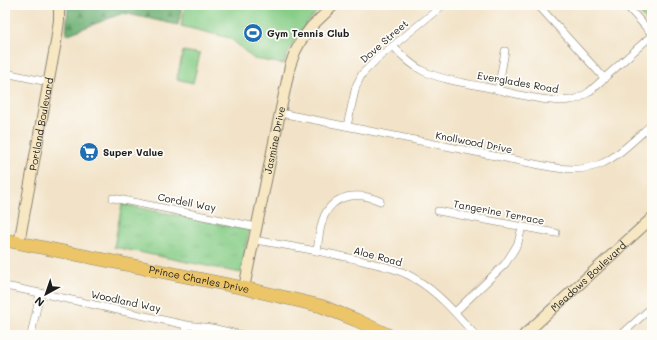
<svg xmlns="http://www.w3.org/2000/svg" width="657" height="340" font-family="Mali,sans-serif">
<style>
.grass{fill:#87cd87;stroke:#527452}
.forest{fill:url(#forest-firs);stroke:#446648}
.park{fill:url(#park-tufts);stroke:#527452}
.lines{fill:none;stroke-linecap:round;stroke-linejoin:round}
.street-casing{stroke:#878072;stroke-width:8}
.secondary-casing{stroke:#878072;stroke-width:12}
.highway-casing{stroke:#878072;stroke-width:14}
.street{stroke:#fff;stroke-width:7}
.secondary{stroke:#f7e8c3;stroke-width:10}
.highway{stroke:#ecc569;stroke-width:13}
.labels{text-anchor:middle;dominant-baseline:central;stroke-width:3.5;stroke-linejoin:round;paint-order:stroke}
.poi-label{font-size:10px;font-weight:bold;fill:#1c1c1c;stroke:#fdfcf7;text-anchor:start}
.street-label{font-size:10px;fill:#1c1c1c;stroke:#fdfcf7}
</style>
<defs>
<pattern id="forest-firs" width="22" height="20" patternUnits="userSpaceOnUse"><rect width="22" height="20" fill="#6db074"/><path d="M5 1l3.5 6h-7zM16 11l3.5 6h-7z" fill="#598e5e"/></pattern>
<pattern id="park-tufts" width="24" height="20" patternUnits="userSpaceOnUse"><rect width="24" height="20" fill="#87cd87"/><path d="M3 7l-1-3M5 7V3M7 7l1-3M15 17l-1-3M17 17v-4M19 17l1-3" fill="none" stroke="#74af74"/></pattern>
</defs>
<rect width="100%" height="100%" fill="#fdfcf7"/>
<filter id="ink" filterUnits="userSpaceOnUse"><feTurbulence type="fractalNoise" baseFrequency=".025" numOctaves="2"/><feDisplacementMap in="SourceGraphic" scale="8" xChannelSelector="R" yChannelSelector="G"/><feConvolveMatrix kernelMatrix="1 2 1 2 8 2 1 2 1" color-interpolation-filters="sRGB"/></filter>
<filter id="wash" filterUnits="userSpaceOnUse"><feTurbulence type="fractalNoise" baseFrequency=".012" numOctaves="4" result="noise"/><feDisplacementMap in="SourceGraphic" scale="16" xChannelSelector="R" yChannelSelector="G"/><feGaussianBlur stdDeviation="0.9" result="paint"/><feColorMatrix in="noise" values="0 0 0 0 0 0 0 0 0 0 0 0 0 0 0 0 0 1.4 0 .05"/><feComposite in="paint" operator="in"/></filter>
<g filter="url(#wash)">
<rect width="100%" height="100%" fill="#f2e3c8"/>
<g class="grass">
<path d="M185,5H324C306,22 291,41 284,64L254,59L230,38L181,26Z"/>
<polygon points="183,51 200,54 193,83 177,79"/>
</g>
<polygon class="forest" points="68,5 182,5 178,25 123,13 66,35"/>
<g class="park">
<polygon points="632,5 652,5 652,27"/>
<polygon points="122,204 249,230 241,273 114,247"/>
</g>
</g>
<g filter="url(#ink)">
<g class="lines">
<defs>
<g id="street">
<polyline points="538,5 605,79"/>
<polyline points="626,5 652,34"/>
<path d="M393,46C402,56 411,65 423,71C442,80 465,83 485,87C510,92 545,103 570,100C577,100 583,96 589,92L652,35"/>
<polyline points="5,73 48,82"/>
<polyline points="498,90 505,51"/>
<path d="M280,113L550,167C567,170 586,171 603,163C620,155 637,137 652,124"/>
<polyline points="347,126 356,86 362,74 378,58 443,5"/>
<polyline points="113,198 257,227"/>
<polyline points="438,211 556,233"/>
<path d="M254,240C290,246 327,252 363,261C382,266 401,269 417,280C440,294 457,315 475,335"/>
<path d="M317,251C320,229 321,204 346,197C358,194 369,196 380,201"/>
<polyline points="5,286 40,293 186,325 212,328 242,335"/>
<polyline points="455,312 505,264 514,250 518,243 522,227"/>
<polyline points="31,335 40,293"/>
<polyline points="184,335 186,325"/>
<polyline points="621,335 652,307"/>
</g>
<g id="secondary">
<path id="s1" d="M19,243L56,42L59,20V5"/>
<path id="s2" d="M244,288L280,113L290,66L295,52L302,39L312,26L334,5"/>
<path id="s3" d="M524,335L652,218"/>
</g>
<g id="highway">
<path id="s4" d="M5,240L244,288L321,306L356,320L388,335"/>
</g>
</defs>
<use href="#street" class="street-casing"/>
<use href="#secondary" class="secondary-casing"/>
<use href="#highway" class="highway-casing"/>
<use href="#street" class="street"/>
<use href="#secondary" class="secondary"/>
<use href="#highway" class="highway"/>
</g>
</g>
<defs>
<symbol id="stadium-disc" viewBox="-11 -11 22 22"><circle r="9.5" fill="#1f6fb2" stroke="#fdfcf7"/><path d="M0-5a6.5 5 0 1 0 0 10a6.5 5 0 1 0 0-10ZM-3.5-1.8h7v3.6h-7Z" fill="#fff"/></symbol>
<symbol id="supermarket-disc" viewBox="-11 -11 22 22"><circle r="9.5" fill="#1f6fb2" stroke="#fdfcf7"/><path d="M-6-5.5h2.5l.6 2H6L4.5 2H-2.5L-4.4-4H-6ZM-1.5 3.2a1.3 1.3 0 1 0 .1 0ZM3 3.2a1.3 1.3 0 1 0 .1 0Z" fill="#fff"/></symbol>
</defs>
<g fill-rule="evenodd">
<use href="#stadium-disc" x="242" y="22" width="22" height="22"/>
<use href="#supermarket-disc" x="78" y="141" width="22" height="22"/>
</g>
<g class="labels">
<g class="poi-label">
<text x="267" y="33">Gym Tennis Club</text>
<text x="103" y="152">Super Value</text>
</g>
<g class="street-label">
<text transform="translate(384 41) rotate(-41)">Dove Street</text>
<text transform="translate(518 82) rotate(10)">Everglades Road</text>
<text stroke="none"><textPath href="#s1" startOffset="121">Portland Boulevard</textPath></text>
<text stroke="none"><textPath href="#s2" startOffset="151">Jasmine Drive</textPath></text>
<text transform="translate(474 142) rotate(11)">Knollwood Drive</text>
<text transform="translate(187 202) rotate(11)">Cordell Way</text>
<text transform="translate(499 212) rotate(11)">Tangerine Terrace</text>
<text transform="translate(378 256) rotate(15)">Aloe Road</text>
<text stroke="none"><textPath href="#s3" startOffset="87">Meadows Boulevard</textPath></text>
<text stroke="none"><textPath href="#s4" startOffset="198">Prince Charles Drive</textPath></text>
<text transform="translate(126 301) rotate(12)">Woodland Way</text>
</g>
</g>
<rect width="657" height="340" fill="none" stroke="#fdfcf7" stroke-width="20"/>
<g transform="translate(46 294) rotate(220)" stroke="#fdfcf7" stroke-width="3" paint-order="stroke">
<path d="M0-3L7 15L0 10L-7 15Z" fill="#1c1c1c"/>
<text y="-6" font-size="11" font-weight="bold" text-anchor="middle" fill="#1c1c1c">N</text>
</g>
</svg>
